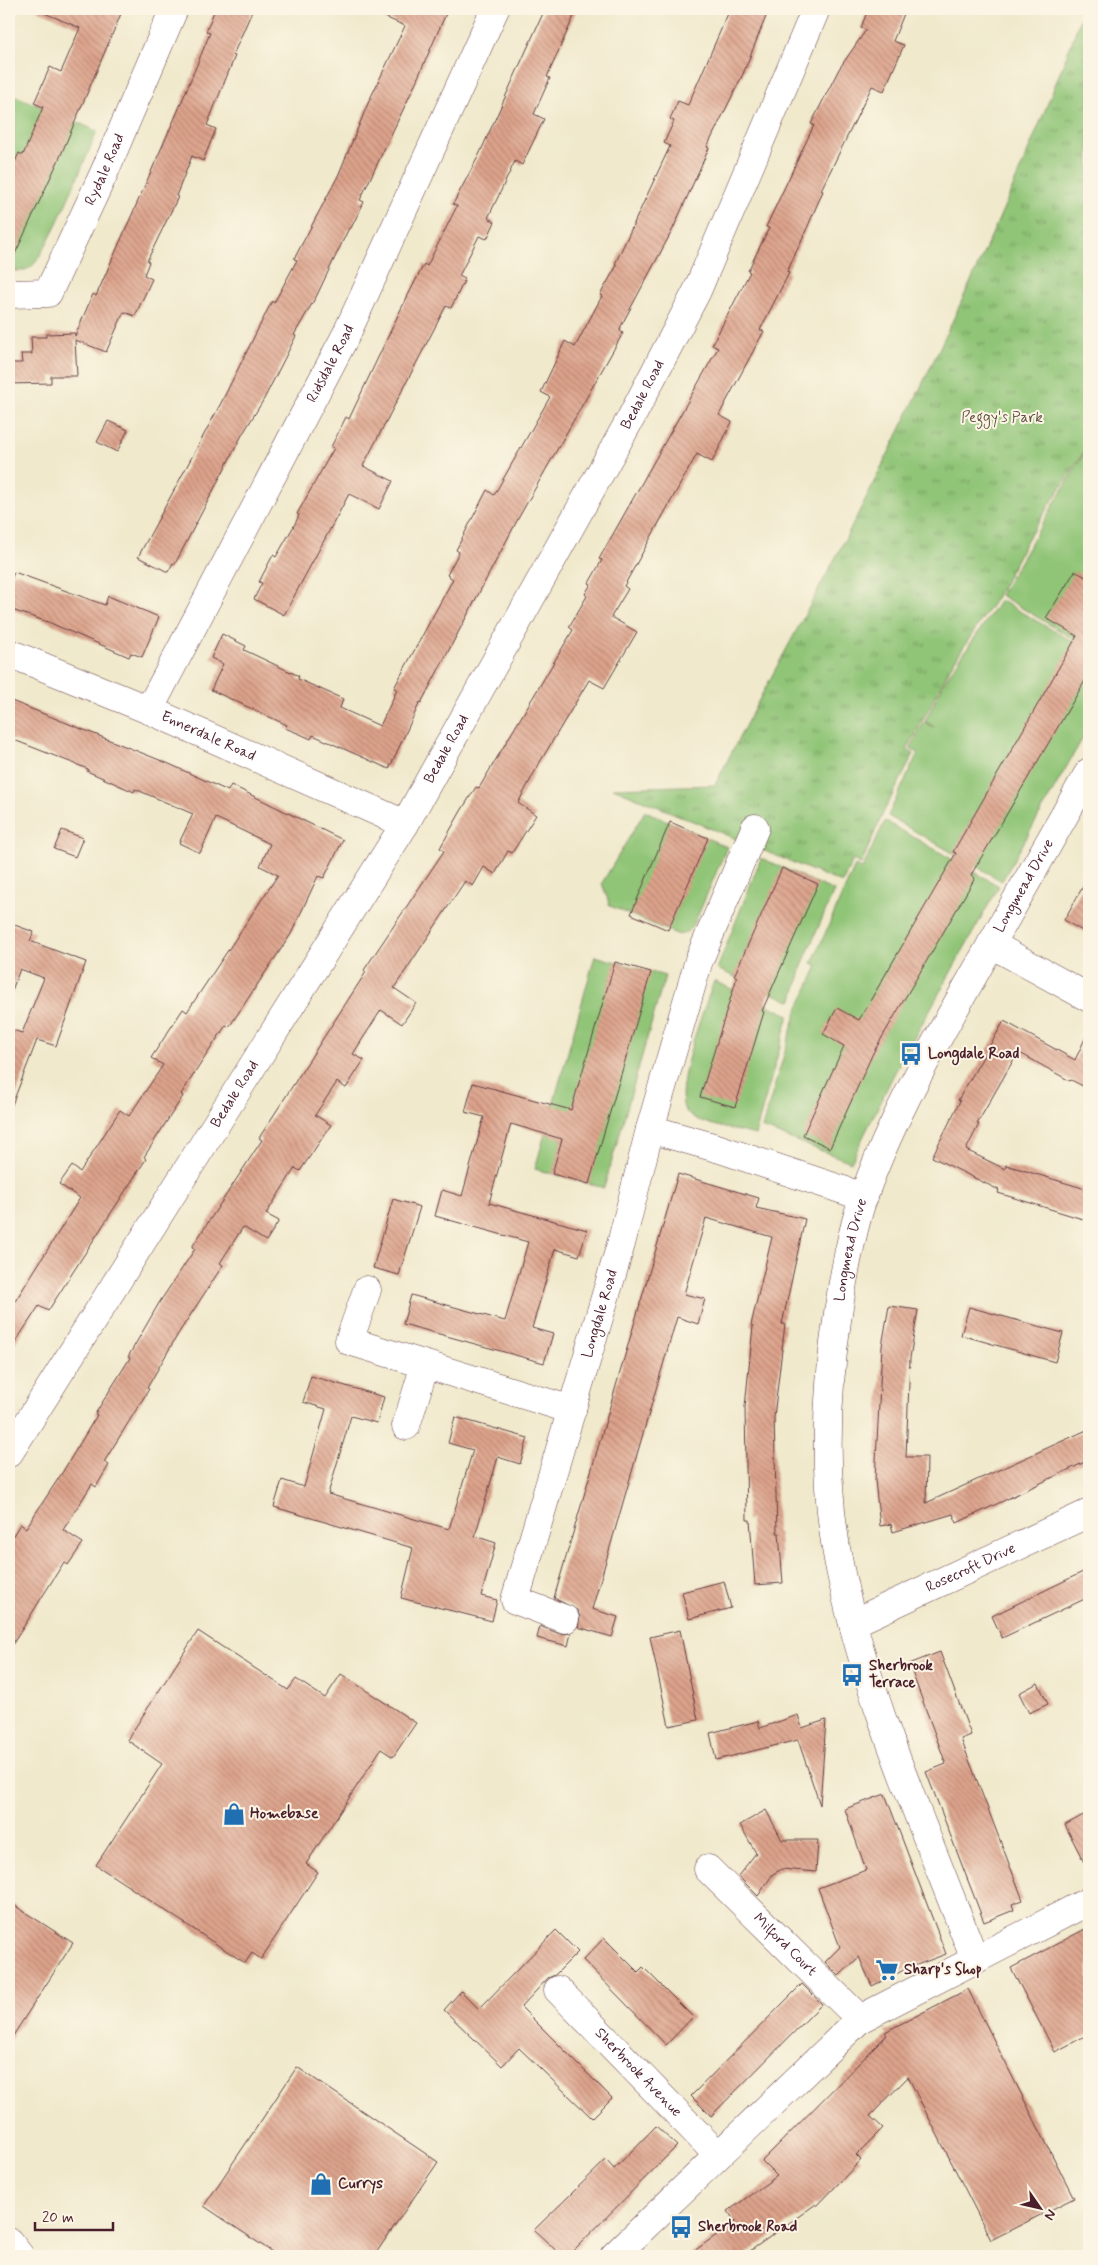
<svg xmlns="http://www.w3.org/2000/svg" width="1098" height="2265" font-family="Mynerve,sans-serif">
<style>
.green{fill:#90c577;stroke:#6d7251}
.park{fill:url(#park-tufts);stroke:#6d7251}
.building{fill:url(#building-back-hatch)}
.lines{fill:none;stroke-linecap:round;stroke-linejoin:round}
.minor-casing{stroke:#633d43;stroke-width:29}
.trunk-casing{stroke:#633d43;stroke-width:29}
.minor{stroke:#fff;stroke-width:28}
.trunk{stroke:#fff;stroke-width:28}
.labels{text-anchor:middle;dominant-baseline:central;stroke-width:4;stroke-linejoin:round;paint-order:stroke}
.street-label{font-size:15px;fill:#4a1f2b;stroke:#fcf5e5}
.park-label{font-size:15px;fill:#5f5142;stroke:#fcf5e5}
.poi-label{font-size:15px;font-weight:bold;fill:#4a1f2b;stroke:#fcf5e5;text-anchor:start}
</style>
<defs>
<pattern id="park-tufts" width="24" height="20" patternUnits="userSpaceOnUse" patternTransform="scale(1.25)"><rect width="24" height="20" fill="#90c577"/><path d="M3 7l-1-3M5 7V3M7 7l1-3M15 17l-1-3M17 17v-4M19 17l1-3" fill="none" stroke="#789f62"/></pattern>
<pattern id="building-back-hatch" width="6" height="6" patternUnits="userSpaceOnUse" patternTransform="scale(1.25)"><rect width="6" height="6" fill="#dda38b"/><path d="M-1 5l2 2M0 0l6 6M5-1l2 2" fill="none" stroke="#b58472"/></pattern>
</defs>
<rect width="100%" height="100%" fill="#fcf5e5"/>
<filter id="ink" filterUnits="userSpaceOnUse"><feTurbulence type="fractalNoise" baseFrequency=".02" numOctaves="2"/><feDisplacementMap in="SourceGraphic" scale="10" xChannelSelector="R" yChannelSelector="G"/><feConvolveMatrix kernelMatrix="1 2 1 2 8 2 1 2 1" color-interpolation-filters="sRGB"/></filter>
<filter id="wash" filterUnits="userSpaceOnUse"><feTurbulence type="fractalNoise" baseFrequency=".0096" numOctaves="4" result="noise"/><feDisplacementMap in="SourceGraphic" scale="20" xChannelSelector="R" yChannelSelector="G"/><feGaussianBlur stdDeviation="1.12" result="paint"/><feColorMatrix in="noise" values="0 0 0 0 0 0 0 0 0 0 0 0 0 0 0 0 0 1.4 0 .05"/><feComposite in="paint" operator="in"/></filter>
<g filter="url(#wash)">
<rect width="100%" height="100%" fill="#f0e9cc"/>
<g class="green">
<path d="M9,93L97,131C88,153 45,258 31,267C24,272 17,271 9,271Z"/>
<polygon points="1089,445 1089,648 1000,595"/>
<path d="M1000,600L1089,651V727L1002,881L888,816L918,753L910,749L924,722L934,727L925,721C935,702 942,683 954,667C970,645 985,623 1000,600Z"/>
<path d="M645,811L727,847L696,920C692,928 689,932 679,935L610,906L602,883Z"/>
<polygon points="885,821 999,886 894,1074 851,1162 762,1128 797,1011 818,966 812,963 855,866 862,869"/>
<polygon points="761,858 834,891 803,963 793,999 790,1001 717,969"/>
<polygon points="595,956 665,976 604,1188 535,1169"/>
<path d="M714,981L789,1015L755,1135C738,1130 700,1125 687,1113C669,1095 706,1005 714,981Z"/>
</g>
<path class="park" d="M1084,9H1089V444L1027,540L995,600L951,666L907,750L914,754L883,813L861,864L853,860L842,883L613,788L715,785C763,688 818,595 866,498C946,339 1023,176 1084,9Z"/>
<g id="blocks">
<g class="building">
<polygon points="35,9 123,9 60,157 9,267 9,175 19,153 23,155 43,107 34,103 50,67 61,72 80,28"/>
<polygon points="215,9 253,9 233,55 235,56 207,125 216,129 203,161 192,156 176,196 178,197 147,261 149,262 144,275 152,279 135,316 124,312 106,352 75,340 77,376 51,376 51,383 9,384 9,363 22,363 21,354 32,354 31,337 46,337 46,334 75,333 75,336 93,294 96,296 177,113 210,33 206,32"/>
<polygon points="367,9 448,9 412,91 360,200 364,202 351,228 349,228 317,295 294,335 296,336 264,399 242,435 175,564 173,563 168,572 138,557 221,403 272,301 274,303 297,260 294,259 338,176 369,101 405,26"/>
<polygon points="545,9 577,9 547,77 550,78 534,114 544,119 522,165 515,161 488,218 495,222 487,239 479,236 459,276 465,279 451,308 446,306 363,466 393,481 379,509 349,494 284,615 254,599 262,583 259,582 273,555 276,557 295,524 299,515 297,514 334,448 331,447 346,417 349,419 400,311 424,264 427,266 457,206 453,204 479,155"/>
<polygon points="730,9 769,9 743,74 707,147 709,148 672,231 621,326 620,331 623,333 519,517 421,703 420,702 389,769 313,735 311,739 300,734 285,728 287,725 211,690 223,664 211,658 222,634 246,646 244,650 299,676 298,679 343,699 340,708 380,726 397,690 394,688 453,579 447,575 459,552 456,550 487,490 494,495 550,397 541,392 565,341 575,347 602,296 600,295 617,265 615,264 670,146 664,143 674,121 670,119 678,101 688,105"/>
<polygon points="868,9 906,9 893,41 904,45 884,91 872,86 821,190 823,191 808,226 787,272 789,273 760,330 764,331 719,415 732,422 712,462 697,454 624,586 628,589 611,617 637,632 604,688 589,680 540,762 518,803 536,815 512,853 508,851 495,874 484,867 473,886 465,881 394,988 416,1003 402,1024 381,1010 353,1054 364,1060 346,1088 337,1082 315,1115 331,1125 300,1171 295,1168 266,1214 279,1221 266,1241 243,1227 220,1263 223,1265 178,1334 147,1388 149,1389 104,1462 109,1465 96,1487 92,1484 63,1530 83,1543 68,1565 64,1562 9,1650 9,1542 20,1524 26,1528 62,1473 97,1415 95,1414 130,1358 128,1357 159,1303 195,1249 192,1247 262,1140 259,1138 366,972 364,970 444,851 440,848 461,811 476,787 479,788 573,630 569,627 587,596 585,594 591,584 589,583 602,560 599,559 718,348 712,345 750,272 748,271 769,228 766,227 814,125 811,124 839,69 866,30 861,28"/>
<polygon points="108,421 128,430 117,452 97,442"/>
<polygon points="1075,571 1089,579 1089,674 971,875 975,878 873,1053 830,1148 803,1135 844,1046 823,1034 837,1008 859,1020 956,853 953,852 1077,636 1046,618"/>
<polygon points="14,572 105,605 108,596 159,617 142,657 131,653 129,657 48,622 9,609 9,586"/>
<polygon points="9,700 167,763 228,791 231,785 343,840 324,878 318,876 291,934 229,1027 226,1025 181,1094 183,1096 144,1157 146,1159 82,1258 48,1311 39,1306 9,1352 9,1311 80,1198 59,1184 72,1166 80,1172 120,1110 129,1116 163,1065 151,1058 183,1009 187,1012 278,875 260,866 270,844 216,818 200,853 179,843 193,814 135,789 134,792 87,771 88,769 9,738"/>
<polygon points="670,822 708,838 668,930 631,914"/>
<polygon points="62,830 83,838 75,857 54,849"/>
<polygon points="782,868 818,884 762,1011 764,1012 735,1107 700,1097 737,977 734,976"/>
<polygon points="1089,876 1089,935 1064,920"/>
<polygon points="9,923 34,932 30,941 86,962 56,1046 37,1040 10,1110 9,1029 22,1033 44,978 20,969 11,993 9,993"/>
<polygon points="615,962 651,972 589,1184 552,1174 562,1139 511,1124 489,1203 587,1230 579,1256 555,1249 532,1328 553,1334 544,1363 403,1324 411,1295 505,1321 528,1242 435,1216 442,1190 462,1196 484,1117 465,1112 473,1083 571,1110"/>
<polygon points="1004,1021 1075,1060 1089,1030 1089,1089 1071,1080 1070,1081 1018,1052 977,1124 979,1124 966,1150 1005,1169 1006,1165 1089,1190 1089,1221 998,1193 999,1190 932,1157 960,1101 958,1100"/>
<polygon points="678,1174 759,1198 756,1208 805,1219 782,1324 785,1324 774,1417 777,1533 779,1533 783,1583 755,1585 750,1520 747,1520 745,1407 753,1326 751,1325 772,1237 706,1218 684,1294 705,1299 698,1324 677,1317 592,1609 618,1617 612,1637 578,1627 580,1617 577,1610 554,1598"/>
<polygon points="393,1199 420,1207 399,1275 373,1268"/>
<polygon points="889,1306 918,1310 910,1358 906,1457 927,1457 926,1503 1089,1429 1089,1460 957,1523 953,1514 893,1532 891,1524 880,1526 875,1480 882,1346"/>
<polygon points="969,1307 1063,1333 1055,1362 961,1335"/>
<polygon points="311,1376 384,1397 377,1423 351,1416 328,1494 449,1529 473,1450 448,1443 455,1417 528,1438 520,1464 498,1457 475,1536 496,1543 481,1596 497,1600 492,1621 401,1598 413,1548 274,1507 282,1480 304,1487 326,1409 303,1402"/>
<polygon points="1089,1569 1089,1597 1002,1638 992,1616"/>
<polygon points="724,1581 731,1608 689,1619 682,1592"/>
<polygon points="540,1626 560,1634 571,1633 568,1646 537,1638"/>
<polygon points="680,1630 698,1720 669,1726 650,1637"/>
<polygon points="198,1631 288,1690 296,1679 325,1698 341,1674 416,1723 393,1757 381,1749 306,1864 318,1872 261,1959 252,1953 245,1963 96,1865 162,1764 127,1740"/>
<polygon points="940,1652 971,1735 961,1739 1023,1900 1012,1904 1014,1910 984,1922 926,1772 946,1764 909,1664"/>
<polygon points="1038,1683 1048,1704 1029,1713 1019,1693"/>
<polygon points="798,1715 802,1728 826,1720 820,1805 798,1740 716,1760 710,1733 758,1721 760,1728"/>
<polygon points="885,1794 946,1954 906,1969 872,1986 859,1957 839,1976 825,1962 840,1947 818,1888 866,1870 845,1809"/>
<polygon points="766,1810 782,1840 818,1840 816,1872 782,1869 773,1874 758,1896 738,1876 756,1853 740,1825"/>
<polygon points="1089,1812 1089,1872 1065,1825"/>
<polygon points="9,1902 73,1943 9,2042"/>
<polygon points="1089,1927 1089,2034 1055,2052 1011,1968"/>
<polygon points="556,1930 578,1952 555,1975 548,1978 521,2007 612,2098 592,2118 519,2048 502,2066 444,2010 461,1991 479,2009"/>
<polygon points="604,1938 638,1972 643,1967 693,2017 666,2045 583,1960"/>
<polygon points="802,1984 822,2004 711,2116 691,2096"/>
<polygon points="968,1989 1074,2198 991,2240 908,2077 870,2116 883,2128 856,2155 861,2160 817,2206 816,2204 743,2256 687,2256 735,2222 728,2211 777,2176 762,2161 887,2035 885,2032"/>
<polygon points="297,2067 438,2162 374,2256 278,2256 204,2206"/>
<polygon points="656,2126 677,2146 568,2256 562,2256 534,2230 606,2160 614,2169"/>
</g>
</g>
</g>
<g filter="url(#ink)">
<use href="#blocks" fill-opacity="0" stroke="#633d43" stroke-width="1"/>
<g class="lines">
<defs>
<g id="minor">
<path id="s1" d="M9,294L48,293L104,173L174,9"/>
<path id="s2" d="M9,653L149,710L405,824"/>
<path id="s3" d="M149,710L346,335L495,9"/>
<polyline points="991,944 1089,998"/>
<polyline points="650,1129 720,1149 864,1197"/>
<polyline points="367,1290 349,1341 572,1410"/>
<polyline points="406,1426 425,1365"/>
<path id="s4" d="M9,1453L405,824L632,416L697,291L816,9"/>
<path id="s5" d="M565,1619L515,1600L621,1244L650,1129L699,960L755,828"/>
<path id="s6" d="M853,1623L1089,1513"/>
<path id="s7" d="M708,1869L860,2019"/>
<path id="s8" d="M975,1960C927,1833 869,1707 841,1574C822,1488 825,1400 838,1313C844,1274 851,1233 864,1195C892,1118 932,1048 972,978C1011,909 1050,841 1089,772"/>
<path id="s9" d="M558,1990L718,2155"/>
<polyline points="614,2256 860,2019 1089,1901"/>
</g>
<polyline id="trunk" points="9,2242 20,2256"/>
</defs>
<use href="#minor" class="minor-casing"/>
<use href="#trunk" class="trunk-casing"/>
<use href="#minor" class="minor"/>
<use href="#trunk" class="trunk"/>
</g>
</g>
<defs>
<symbol id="bus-bare" viewBox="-9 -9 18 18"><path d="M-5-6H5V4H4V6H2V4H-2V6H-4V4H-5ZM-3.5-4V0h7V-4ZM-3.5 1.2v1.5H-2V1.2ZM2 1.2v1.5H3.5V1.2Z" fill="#1f6fb2" stroke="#fcf5e5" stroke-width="2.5" paint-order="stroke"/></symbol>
<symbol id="shop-bare" viewBox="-9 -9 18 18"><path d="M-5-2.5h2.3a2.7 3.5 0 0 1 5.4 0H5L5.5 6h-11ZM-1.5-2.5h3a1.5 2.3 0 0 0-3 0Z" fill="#1f6fb2" stroke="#fcf5e5" stroke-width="2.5" paint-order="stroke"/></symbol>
<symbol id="supermarket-bare" viewBox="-9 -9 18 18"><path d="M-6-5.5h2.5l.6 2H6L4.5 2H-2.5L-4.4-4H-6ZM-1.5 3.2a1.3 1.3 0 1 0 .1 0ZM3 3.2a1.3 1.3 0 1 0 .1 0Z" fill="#1f6fb2" stroke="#fcf5e5" stroke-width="2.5" paint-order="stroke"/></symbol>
</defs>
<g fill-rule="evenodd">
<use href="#bus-bare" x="895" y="1038" width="32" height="32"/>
<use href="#bus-bare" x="836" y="1659" width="32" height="32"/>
<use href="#shop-bare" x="218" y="1798" width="32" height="32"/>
<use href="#supermarket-bare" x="871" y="1954" width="32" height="32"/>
<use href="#shop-bare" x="305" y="2168" width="32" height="32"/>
<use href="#bus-bare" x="665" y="2211" width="32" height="32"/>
</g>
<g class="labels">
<g class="street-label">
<text stroke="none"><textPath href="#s1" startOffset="175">Rydale Road</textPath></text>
<text stroke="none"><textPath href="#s3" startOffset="391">Ridsdale Road</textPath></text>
<text stroke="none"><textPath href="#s4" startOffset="1234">Bedale Road</textPath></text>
<text stroke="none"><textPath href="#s2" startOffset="216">Ennerdale Road</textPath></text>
<text stroke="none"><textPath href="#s4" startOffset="829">Bedale Road</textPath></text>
<text stroke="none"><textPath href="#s8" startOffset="1141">Longmead Drive</textPath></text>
<text stroke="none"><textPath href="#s4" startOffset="424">Bedale Road</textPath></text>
<text stroke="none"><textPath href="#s8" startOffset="736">Longmead Drive</textPath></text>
<text stroke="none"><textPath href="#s5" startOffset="352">Longdale Road</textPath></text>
<text stroke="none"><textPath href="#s6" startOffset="130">Rosecroft Drive</textPath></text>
<text stroke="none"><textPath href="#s7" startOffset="108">Milford Court</textPath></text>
<text stroke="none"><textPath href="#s9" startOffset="115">Sherbrook Avenue</textPath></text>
</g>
<g class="park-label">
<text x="1002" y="418">Peggy's Park</text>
</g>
<g class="poi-label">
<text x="928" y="1054">Longdale Road</text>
<text x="869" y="1666">Sherbrook<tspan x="869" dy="17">Terrace</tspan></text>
<text x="250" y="1814">Homebase</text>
<text x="904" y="1970">Sharp's Shop</text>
<text x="338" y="2184">Currys</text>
<text x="698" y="2227">Sherbrook Road</text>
</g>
</g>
<rect width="1098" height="2265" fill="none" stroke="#fcf5e5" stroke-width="30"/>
<g transform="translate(1040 2208) rotate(124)" stroke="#fcf5e5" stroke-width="4" paint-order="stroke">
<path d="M0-4L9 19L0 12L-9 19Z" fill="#4a1f2b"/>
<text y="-8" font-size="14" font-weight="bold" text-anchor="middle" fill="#4a1f2b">N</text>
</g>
<path d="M35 2222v8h78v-8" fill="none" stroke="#4a1f2b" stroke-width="2.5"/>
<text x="42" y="2222" font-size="15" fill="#4a1f2b" stroke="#fcf5e5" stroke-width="4" paint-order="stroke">20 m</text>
</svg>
